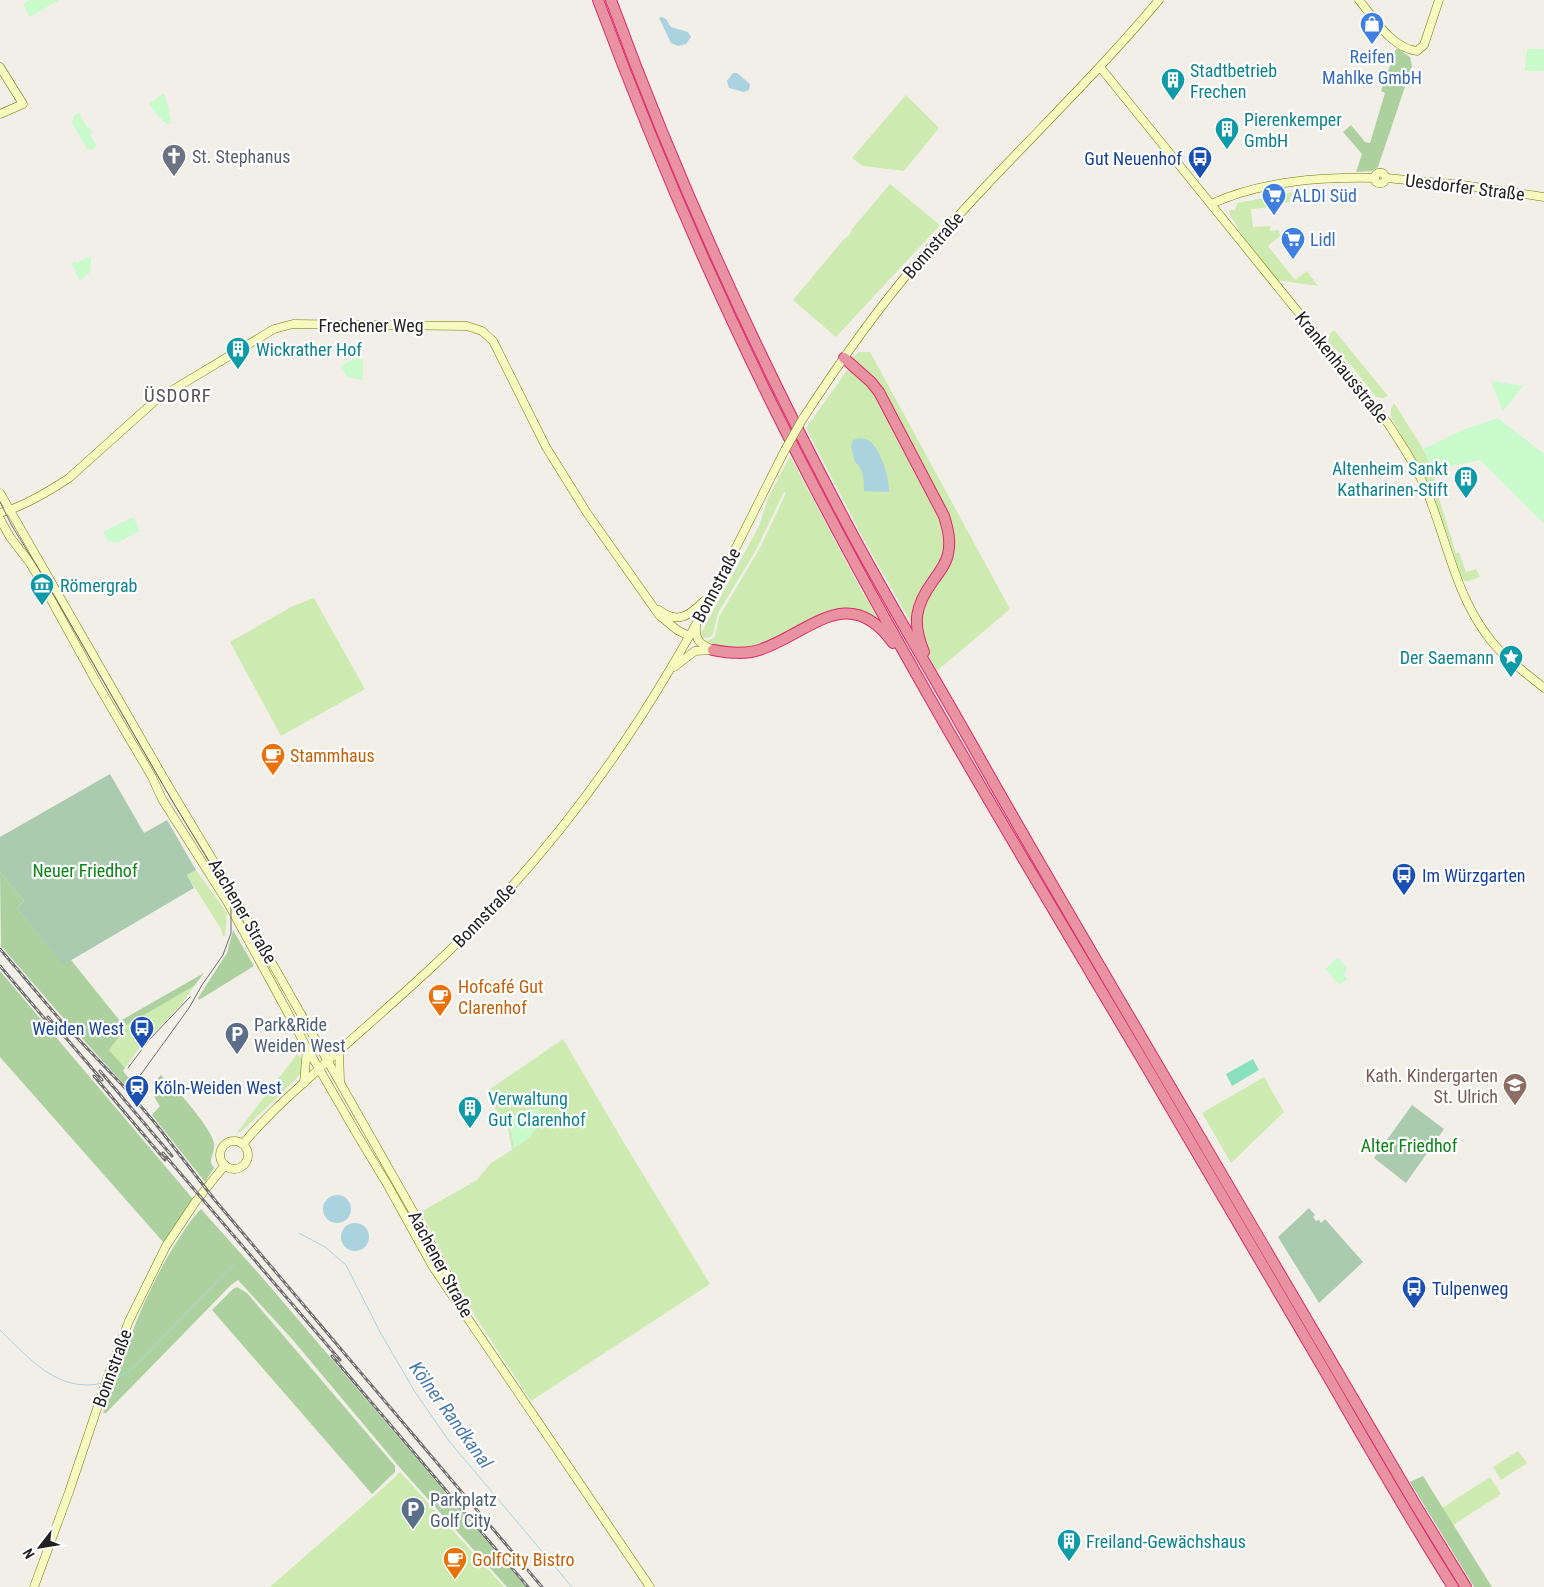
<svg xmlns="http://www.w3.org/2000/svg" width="1544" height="1587" font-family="'Roboto Condensed',sans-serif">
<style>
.grass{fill:#cdebb0}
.forest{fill:#add19e}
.cemetery{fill:#aacbaf}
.park{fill:#c8facc}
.pitch{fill:#88e0be}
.water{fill:#aad3df}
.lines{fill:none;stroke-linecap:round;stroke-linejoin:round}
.stream{stroke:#aad3df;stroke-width:1}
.secondary-casing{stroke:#707d05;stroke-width:9}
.highway-casing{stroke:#dc2a67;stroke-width:12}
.secondary{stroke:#f7fabf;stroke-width:8}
.highway{stroke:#e892a2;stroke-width:10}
.tram{stroke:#707070;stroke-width:1}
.rail-casing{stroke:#707070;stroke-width:3}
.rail{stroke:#fff;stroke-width:1;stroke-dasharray:4;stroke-linecap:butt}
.secondary-bridge-casing{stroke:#707d05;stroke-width:9;stroke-linecap:butt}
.secondary-bridge{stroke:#f7fabf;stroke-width:8}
.labels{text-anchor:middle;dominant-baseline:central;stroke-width:4.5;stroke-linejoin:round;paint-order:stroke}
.shop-label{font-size:18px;fill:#366cbe;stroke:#fff;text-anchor:start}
.culture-label{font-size:18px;fill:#0d838f;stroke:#fff;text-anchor:start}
.worship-label{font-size:18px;fill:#5b616d;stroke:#fff;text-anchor:start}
.transit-label{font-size:18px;fill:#164399;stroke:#fff;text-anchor:start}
.street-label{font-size:18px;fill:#222;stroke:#fff}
.food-label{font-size:18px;fill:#c56008;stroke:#fff;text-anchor:start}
.park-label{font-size:18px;fill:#0c8416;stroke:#fff}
.service-label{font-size:18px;fill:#4e5e75;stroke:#fff;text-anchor:start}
.education-label{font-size:18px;fill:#785e54;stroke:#fff;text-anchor:end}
.neighbourhood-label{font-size:19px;letter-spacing:1px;fill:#555;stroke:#fff}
.water-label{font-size:19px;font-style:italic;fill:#4a7aab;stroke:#fff}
</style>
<rect width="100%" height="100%" fill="#f2efe9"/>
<g class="grass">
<polygon points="906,95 939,128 904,171 863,166 852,158"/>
<polygon points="890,184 940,225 836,337 793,300 844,239 849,236 852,229"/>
<polygon points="1293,192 1294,197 1290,198 1291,202 1272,204 1272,207 1251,209 1253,227 1270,226 1270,231 1279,230 1280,236 1268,246 1295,280 1307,271 1318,286 1276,280 1247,243 1230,215 1229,210 1235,210 1237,203"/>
<polygon points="1334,330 1388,396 1384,398 1376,397 1351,365 1328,341 1330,334"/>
<polygon points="859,352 870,352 1010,609 937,671 926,651 920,614 953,542 882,391 854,361 853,357"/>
<polygon points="848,369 852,369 871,388 940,513 946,548 913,626 865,542 806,428"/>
<polygon points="1394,403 1423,449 1433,470 1438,495 1456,553 1459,552 1466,572 1476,569 1480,577 1469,581 1464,581 1461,577 1446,531 1421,470 1391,417 1391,408"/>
<polygon points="790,456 859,586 882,626 853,612 765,645 729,651 703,643 715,637 719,617 761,546 786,493 784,492 756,550 718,613 713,634 710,637 700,639 699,637 759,526 768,498"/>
<polygon points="314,598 365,689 281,736 230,642 293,606"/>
<polygon points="196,870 227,913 225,936 223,936 221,929 187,875"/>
<polygon points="194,986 181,1005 140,1047 125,1068 109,1050 122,1033 125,1026"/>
<polygon points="563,1039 624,1143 710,1284 531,1401 475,1316 421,1212 477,1180 491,1163 512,1150 507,1122 494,1107 490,1089"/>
<polygon points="297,1054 304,1062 302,1071 296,1079 243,1130 236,1134"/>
<polygon points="1264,1077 1284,1112 1231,1163 1202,1113"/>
<polygon points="1518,1451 1527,1463 1501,1480 1493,1467"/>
<polygon points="400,1472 504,1587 270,1587 390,1482"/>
<polygon points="1490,1477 1501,1494 1453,1525 1442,1508"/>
</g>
<g class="forest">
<polygon points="1396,49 1398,49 1410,57 1412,66 1378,167 1372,171 1356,172 1362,154 1343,132 1351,125 1365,142 1370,143 1385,93 1381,91"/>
<path d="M0,872L24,901L17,908L63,964L71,960L120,1021L204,973L194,986L125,1026L122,1033L109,1050L125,1068L123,1071C130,1081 144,1089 141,1103L58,1012L1,946Z"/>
<polygon points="233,930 254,966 199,1000 198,998 227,953"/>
<polygon points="0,971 193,1199 164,1243 0,1057"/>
<path d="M161,1075C165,1081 170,1084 175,1089C185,1098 212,1131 214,1143C215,1150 211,1156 211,1163L214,1168L205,1182L152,1115L160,1106C152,1096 150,1084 161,1075Z"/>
<path d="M201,1209L261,1276L526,1587H507L401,1469L292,1339L238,1280L231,1285L106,1413H103C123,1355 143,1295 176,1243C184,1231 191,1219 201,1209Z"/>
<polygon points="237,1287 247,1293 395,1466 395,1472 372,1494 212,1310 233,1289"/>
<polygon points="1423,1476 1492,1587 1474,1587 1468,1577 1410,1482"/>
</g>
<g class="cemetery">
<polygon points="110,774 144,833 167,820 196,870 187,875 194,888 63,965 17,908 24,901 0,872 0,837"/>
<polygon points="1412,1105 1444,1129 1406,1183 1374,1158"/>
<polygon points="1309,1208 1315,1215 1313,1217 1316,1221 1319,1220 1321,1223 1325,1219 1363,1262 1319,1303 1278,1237"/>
</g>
<g class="park">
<polygon points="30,0 59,0 30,17 23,4"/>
<polygon points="1527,49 1544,49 1544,71 1525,71"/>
<polygon points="164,93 168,105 171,123 167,124 158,116 149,104"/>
<polygon points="79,113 86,126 89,127 92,132 90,134 97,146 92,150 87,149 72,123 74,115"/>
<polygon points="91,256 90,272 80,281 71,263 75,261 76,263"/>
<polygon points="353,359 363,359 363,380 347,377 341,366"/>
<polygon points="1491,381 1523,386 1503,411"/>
<polygon points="1498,418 1544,454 1544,524 1480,460 1433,470 1423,449 1463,430"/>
<polygon points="133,517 140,530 118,543 108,541 103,532"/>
<polygon points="1338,958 1346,967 1346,970 1344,975 1347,979 1340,985 1325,969"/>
<path d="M538,1108L544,1119L527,1140L514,1148L509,1122C518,1112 525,1111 538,1108Z"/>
</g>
<polygon class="pitch" points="1253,1059 1259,1070 1232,1086 1226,1074"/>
<g class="water">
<polygon points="662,17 666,19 671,27 688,32 691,37 686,44 678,46 671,43 659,18"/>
<polygon points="733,73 737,73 750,84 749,90 744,92 729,88 727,81"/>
<path d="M860,438C863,439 866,439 868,440C880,447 890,479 889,492L864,491C864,480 864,469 855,462L851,447L853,440Z"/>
<circle cx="337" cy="1209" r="14"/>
<circle cx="355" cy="1237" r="14"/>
</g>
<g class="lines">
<g class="stream">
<polyline points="299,1233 325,1247 346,1265 380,1332 415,1392 449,1441 572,1587"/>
<path d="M0,1330C29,1358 58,1394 103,1383"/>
<polyline points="109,1381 119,1377 133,1368 235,1263"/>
</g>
<defs>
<g id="secondary">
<path d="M1359,0C1374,18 1391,48 1417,51L1424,45L1439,0"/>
<polyline points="0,67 23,104 0,114"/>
<path d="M1100,67L1387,422C1404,448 1422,475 1432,505C1448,548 1458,596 1486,634C1501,656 1524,671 1544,688"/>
<circle cx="1380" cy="178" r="5.5"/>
<polyline points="1386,178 1462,185 1544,197"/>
<path d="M1211,204C1261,181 1320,177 1375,178"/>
<path d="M802,420C837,366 874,313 916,264C993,172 1082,92 1159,0"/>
<polyline points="0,493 166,782 226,882 427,1236 465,1308"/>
<path d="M0,513C25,506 48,492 69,478L156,400L274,329L293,324L467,326L482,331L493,341L546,447L587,513L659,615L677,630L689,636"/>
<polyline points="0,519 10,537 30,563 44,587 98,685 152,777 162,799 228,903 307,1048 358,1136 387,1184 433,1267 650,1587"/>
<path d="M659,610C678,625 690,615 704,601"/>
<path d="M696,626C695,639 699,644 711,649"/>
<polyline points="674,667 695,651 713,650"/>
<polyline points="317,1042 339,1051"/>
<polyline points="339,1051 340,1081"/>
<polyline points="304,1083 307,1048"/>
<circle cx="234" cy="1155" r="14"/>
<path d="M243,1144C269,1112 302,1085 332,1057C390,1005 449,955 502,897C565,829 621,752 669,671C712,600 747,524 785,450"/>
<polyline points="34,1587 69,1492 108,1376 129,1321 166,1246 196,1201 225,1165"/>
</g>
<g id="highway">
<path d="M598,0C650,139 708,275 774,408C887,635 1020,853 1149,1071C1208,1170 1266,1269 1323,1368C1366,1442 1407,1515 1453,1587"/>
<path d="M611,0C677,180 757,355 847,524C887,600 932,673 974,748C1030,848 1088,946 1146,1045C1236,1198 1326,1351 1415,1504L1466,1587"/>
<path d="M844,358L871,382L879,392L944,516C948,529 951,541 948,554C946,564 939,573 933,581C915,606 912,623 924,652"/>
<path d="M713,650C729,653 746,655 762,649C810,632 849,582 893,643"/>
</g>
</defs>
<use href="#secondary" class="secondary-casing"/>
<use href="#highway" class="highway-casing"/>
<use href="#secondary" class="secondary"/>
<use href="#highway" class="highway"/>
<g class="tram">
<polyline points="0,502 12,526 43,576 174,804 222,882 231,905 231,933 223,955 202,985 189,1008 139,1077"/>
<polyline points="128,1068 149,1040 190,997"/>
</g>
<defs>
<g id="rail">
<polyline points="0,949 62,1022 126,1089 155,1123 214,1199 542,1587"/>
<polyline points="0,966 50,1025"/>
<polyline points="48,1017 102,1080"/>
<polyline points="100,1071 172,1156"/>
<polyline points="94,1076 165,1160"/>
<polyline points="163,1153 340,1360"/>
<polyline points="332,1356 528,1587"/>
</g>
</defs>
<use href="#rail" class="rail-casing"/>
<use href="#rail" class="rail"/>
<defs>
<polyline id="secondary-bridge" points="785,450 802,420"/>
</defs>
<use href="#secondary-bridge" class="secondary-bridge-casing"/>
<use href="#secondary-bridge" class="secondary-bridge"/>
</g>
<defs>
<symbol id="shop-pin" viewBox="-11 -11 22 30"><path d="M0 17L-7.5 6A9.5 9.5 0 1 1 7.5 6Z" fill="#3f7fe0" stroke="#fff"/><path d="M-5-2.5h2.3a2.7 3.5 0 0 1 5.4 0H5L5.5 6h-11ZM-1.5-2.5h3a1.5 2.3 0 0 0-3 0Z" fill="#fff"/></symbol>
<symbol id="building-pin" viewBox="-11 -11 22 30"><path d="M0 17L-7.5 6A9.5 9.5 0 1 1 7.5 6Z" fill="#0f9aa8" stroke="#fff"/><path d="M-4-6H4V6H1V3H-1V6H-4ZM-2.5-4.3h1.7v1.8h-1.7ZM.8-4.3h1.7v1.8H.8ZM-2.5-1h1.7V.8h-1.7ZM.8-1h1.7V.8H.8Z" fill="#fff"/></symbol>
<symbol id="church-pin" viewBox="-11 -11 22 30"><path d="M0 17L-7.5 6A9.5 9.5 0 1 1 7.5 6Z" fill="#6b7280" stroke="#fff"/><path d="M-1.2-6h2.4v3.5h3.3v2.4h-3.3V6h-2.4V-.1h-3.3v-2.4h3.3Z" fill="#fff"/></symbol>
<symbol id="bus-pin" viewBox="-11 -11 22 30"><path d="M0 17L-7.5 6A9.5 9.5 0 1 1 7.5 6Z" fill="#1a4fb4" stroke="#fff"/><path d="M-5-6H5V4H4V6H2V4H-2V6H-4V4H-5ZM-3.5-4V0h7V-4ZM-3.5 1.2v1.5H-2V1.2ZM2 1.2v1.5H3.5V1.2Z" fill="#fff"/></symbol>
<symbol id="supermarket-pin" viewBox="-11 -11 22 30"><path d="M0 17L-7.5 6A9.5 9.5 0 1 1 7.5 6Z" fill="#3f7fe0" stroke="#fff"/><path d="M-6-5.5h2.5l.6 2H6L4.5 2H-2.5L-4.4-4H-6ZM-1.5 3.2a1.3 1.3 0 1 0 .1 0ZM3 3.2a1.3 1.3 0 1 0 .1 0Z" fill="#fff"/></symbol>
<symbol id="museum-pin" viewBox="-11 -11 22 30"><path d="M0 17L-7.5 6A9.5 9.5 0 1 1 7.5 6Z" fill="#0f9aa8" stroke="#fff"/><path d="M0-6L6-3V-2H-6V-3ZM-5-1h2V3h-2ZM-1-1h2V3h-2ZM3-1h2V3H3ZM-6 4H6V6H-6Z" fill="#fff"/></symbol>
<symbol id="sight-pin" viewBox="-11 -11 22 30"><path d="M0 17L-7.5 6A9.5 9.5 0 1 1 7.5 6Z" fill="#0f9aa8" stroke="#fff"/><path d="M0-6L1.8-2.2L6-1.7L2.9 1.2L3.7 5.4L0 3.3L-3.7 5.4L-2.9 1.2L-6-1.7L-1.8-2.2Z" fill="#fff"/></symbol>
<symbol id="cafe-pin" viewBox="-11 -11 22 30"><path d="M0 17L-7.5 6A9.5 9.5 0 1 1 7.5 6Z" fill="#e8710a" stroke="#fff"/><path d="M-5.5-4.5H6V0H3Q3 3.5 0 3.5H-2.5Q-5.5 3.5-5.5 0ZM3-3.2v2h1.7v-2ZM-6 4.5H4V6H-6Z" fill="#fff"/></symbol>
<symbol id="parking-pin" viewBox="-11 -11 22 30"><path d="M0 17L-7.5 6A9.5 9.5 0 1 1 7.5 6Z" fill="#5c6f8a" stroke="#fff"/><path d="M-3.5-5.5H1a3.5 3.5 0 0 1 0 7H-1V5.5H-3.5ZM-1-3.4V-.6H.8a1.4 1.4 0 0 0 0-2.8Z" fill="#fff"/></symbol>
<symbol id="school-pin" viewBox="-11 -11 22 30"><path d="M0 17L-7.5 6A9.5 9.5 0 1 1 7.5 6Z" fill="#8d6e63" stroke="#fff"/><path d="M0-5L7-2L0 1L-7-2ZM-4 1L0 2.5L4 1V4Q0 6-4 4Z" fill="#fff"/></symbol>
<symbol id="station-pin" viewBox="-11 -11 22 30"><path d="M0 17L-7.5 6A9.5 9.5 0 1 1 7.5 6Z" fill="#1a4fb4" stroke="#fff"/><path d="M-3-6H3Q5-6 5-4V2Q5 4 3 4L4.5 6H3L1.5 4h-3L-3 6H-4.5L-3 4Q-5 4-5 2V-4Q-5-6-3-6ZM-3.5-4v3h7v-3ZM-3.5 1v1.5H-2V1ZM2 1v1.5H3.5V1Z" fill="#fff"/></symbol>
</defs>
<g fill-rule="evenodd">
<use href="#shop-pin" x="1358" y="10" width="28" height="38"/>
<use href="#building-pin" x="1159" y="66" width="28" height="38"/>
<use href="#building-pin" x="1213" y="115" width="28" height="38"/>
<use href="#church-pin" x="160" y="142" width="28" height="38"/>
<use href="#bus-pin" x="1186" y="144" width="28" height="38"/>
<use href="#supermarket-pin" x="1260" y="181" width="28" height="38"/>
<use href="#supermarket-pin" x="1279" y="225" width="28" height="38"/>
<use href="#building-pin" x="224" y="335" width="28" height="38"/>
<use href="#building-pin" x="1452" y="464" width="28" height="38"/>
<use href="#museum-pin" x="28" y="571" width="28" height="38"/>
<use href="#sight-pin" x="1497" y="643" width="28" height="38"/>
<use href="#cafe-pin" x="259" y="741" width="28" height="38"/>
<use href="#bus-pin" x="1390" y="861" width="28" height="38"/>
<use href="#cafe-pin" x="426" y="982" width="28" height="38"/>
<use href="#bus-pin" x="128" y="1014" width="28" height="38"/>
<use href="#parking-pin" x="223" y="1020" width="28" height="38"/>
<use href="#school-pin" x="1501" y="1071" width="28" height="38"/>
<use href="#station-pin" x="123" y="1073" width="28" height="38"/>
<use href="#building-pin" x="456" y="1094" width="28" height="38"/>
<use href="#bus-pin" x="1400" y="1274" width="28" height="38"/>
<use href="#parking-pin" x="399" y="1495" width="28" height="38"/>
<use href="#building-pin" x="1055" y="1527" width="28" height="38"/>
<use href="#cafe-pin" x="441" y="1545" width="28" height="38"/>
</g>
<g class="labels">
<g class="shop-label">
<text x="1372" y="56" text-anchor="middle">Reifen<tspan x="1372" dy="21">Mahlke GmbH</tspan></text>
<text x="1292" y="195">ALDI Süd</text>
<text x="1310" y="239">Lidl</text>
</g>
<g class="culture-label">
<text x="1190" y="70">Stadtbetrieb<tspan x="1190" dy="21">Frechen</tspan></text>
<text x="1244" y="119">Pierenkemper<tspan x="1244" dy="21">GmbH</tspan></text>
<text x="256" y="349">Wickrather Hof</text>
<text x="1448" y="468" text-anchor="end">Altenheim Sankt<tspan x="1448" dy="21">Katharinen-Stift</tspan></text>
<text x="60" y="585">Römergrab</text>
<text x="1494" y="657" text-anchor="end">Der Saemann</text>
<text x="488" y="1098">Verwaltung<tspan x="488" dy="21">Gut Clarenhof</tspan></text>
<text x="1086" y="1541">Freiland-Gewächshaus</text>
</g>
<g class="worship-label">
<text x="192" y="156">St. Stephanus</text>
</g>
<g class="transit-label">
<text x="1182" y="158" text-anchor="end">Gut Neuenhof</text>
<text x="1422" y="875">Im Würzgarten</text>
<text x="124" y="1028" text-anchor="end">Weiden West</text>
<text x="154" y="1087">Köln-Weiden West</text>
<text x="1432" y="1288">Tulpenweg</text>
</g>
<g class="street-label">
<text transform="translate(1465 187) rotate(7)">Uesdorfer Straße</text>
<text transform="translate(933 245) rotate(-49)">Bonnstraße</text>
<text x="371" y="325">Frechener Weg</text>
<text transform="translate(1342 367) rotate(51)">Krankenhausstraße</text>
<text transform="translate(716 585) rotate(-62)">Bonnstraße</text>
<text transform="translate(243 911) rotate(60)">Aachener Straße</text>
<text transform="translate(484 915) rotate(-46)">Bonnstraße</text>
<text transform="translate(441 1264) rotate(62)">Aachener Straße</text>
<text transform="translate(112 1368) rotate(-70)">Bonnstraße</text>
</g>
<g class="food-label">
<text x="290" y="755">Stammhaus</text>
<text x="458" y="986">Hofcafé Gut<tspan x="458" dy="21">Clarenhof</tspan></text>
<text x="472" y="1559">GolfCity Bistro</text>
</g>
<g class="park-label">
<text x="85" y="870">Neuer Friedhof</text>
<text x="1409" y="1145">Alter Friedhof</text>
</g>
<g class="service-label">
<text x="254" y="1024">Park&amp;Ride<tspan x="254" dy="21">Weiden West</tspan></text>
<text x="430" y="1499">Parkplatz<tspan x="430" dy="21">Golf City</tspan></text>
</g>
<g class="education-label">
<text x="1498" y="1075">Kath. Kindergarten<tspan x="1498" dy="21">St. Ulrich</tspan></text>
</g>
<g class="neighbourhood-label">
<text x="178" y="395">ÜSDORF</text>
</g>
<g class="water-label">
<text transform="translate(451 1415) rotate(54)">Kölner Randkanal</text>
</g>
</g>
<g transform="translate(40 1547) rotate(239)" stroke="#ffffff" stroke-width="4" paint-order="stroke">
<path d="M0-4L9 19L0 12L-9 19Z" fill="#222222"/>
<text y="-8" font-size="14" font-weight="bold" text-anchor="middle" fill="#222222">N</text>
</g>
</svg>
